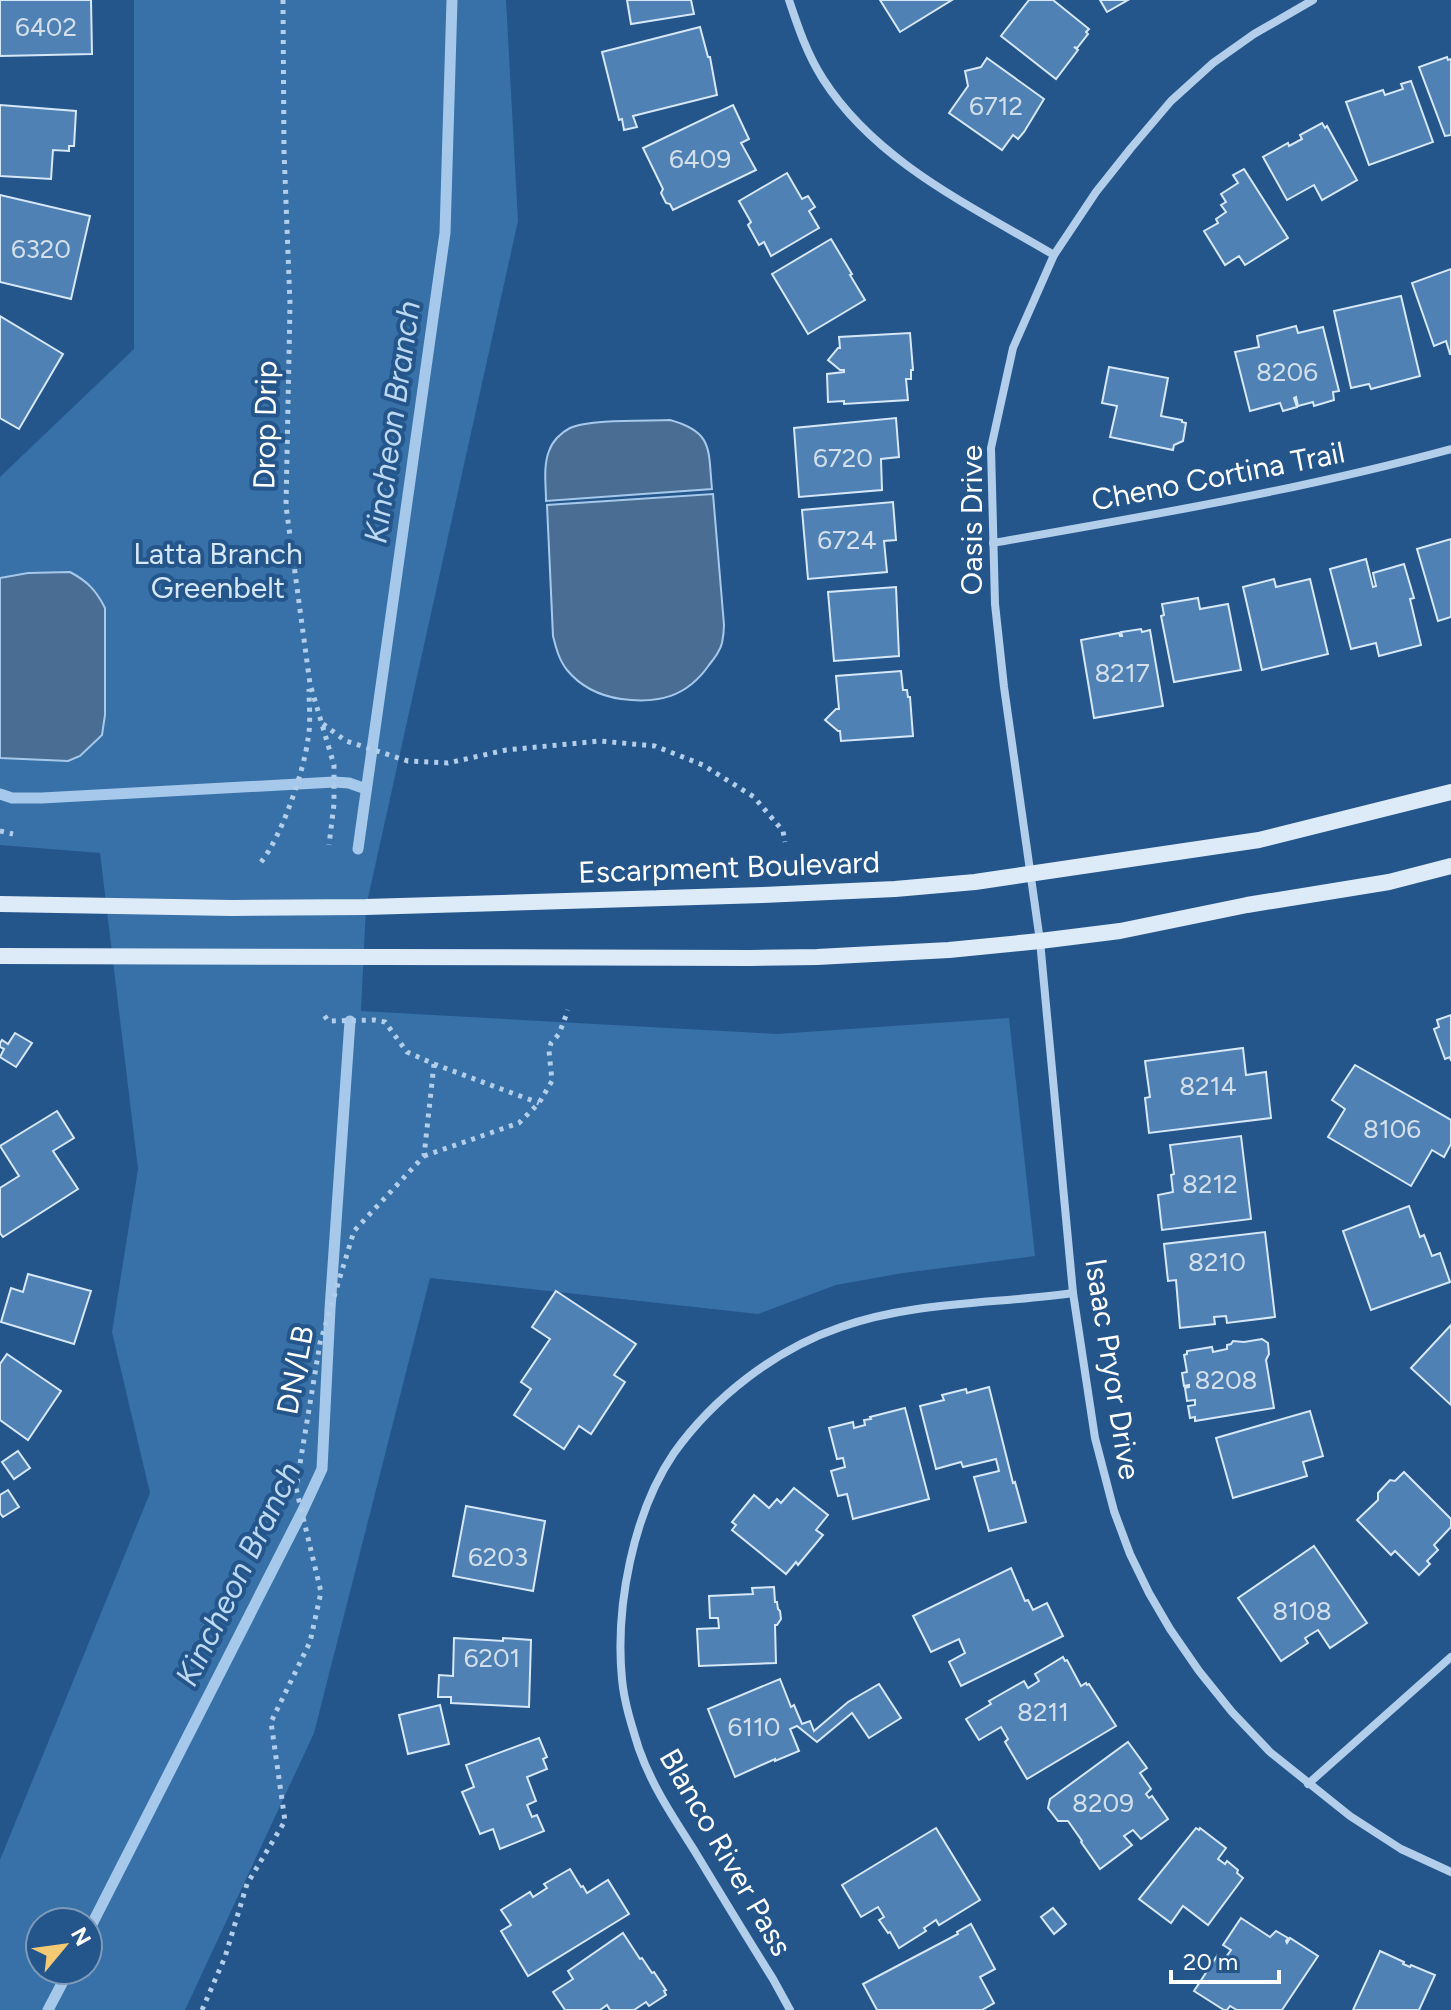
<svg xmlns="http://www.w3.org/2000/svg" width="1451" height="2010" font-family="Figtree,sans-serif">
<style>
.green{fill:#3870a8;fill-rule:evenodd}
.water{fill:#4a6e93;stroke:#a6c9eb;stroke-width:2}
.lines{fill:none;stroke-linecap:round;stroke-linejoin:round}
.stream{stroke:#a6c9eb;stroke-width:11}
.building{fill:#5081b4;stroke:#d6e7f8;stroke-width:2}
.path{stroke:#b2ceea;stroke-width:5;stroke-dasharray:4 6;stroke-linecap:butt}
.street{stroke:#b2ceea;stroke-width:8}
.secondary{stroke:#ddeaf8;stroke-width:16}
.labels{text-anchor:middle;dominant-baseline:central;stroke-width:8;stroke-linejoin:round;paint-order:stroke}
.number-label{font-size:26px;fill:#d3e0ec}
.street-label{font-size:30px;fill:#fff;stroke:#24568b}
.park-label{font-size:30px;fill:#d6e7f8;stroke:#24568b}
.water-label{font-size:32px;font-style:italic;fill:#bdd8f1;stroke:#24568b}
</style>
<rect width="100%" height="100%" fill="#24568b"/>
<path class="green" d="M134,0H506L518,221L366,907L361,1011L777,1034L1009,1018L1035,1256L903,1273L836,1285L758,1314L430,1278L314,1733L185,2010H0V1860L150,1493L112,1332L138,1169L100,853L0,845V477L134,349ZM40,1922H88V1970H40Z"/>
<g class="water">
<path d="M670,420C714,432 708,450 712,489L546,501C546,485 543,466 549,451C552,442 560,433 570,428C589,419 646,421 670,420Z"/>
<path d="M713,494L724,625C724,631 723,638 722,643C720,651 714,659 709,665C687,697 658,704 621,699C601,696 581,687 567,670C559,660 556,648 553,636L547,505Z"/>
<path d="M70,572C87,581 96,590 105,608V715L102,735L80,756L68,761L0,758V578L28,573Z"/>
</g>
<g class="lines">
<g class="stream">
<polyline points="0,794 12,798 42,798 334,782 349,783 366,789"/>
<polyline points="358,849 445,233 452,0"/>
<polyline points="88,1932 302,1512 322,1469 330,1309 350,1021"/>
<polyline points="48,2010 69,1970"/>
</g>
</g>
<g class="building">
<polygon points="0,0 91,0 92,54 0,56"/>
<polygon points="627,0 691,0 694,14 631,24"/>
<polygon points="880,0 952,0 900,32"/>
<polygon points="1029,0 1053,0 1089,29 1086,32 1088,34 1077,48 1074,47 1078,50 1056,79 1001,36"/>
<polygon points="1100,0 1128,0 1107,12"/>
<polygon points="700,27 708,57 710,57 717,95 633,116 637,127 624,130 622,119 619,120 602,52"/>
<polygon points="1447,57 1448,60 1451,59 1451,135 1445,136 1419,67"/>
<polygon points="987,58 1044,99 1024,132 1018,139 1013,135 1002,150 949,113 968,86 965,71 981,67"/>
<polygon points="1411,81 1433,142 1369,165 1346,102 1383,90 1385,95 1403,89 1401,84"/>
<polygon points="0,105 76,111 74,146 69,146 69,151 53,150 51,179 0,176"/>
<polygon points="733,105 749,139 741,143 756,170 673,210 670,204 666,203 661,193 663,189 643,148"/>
<polygon points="1322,123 1325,128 1327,126 1357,180 1322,200 1314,185 1287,200 1263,157 1288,143 1289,146 1302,139 1300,135"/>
<polygon points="1244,169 1288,238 1245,265 1239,256 1225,265 1204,231 1218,223 1216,219 1226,212 1221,205 1226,202 1221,194 1238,183 1233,175"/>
<polygon points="787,173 802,199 808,196 815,207 809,211 819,228 771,256 764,242 759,245 748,225 751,222 739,201"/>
<polygon points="0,195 90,216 71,299 0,282"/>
<polygon points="831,239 852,274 850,275 865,300 808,334 772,274"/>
<polygon points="1451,269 1451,354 1450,354 1446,341 1434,346 1412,283"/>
<polygon points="1401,296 1420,376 1371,389 1369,384 1351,388 1334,311"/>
<polygon points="0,316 63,354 19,429 0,418"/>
<polygon points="1296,326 1298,333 1323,327 1339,391 1333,392 1334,400 1314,406 1313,402 1298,406 1296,397 1294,398 1297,407 1283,411 1280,403 1250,411 1235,352 1259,347 1257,336"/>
<polygon points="910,333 913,370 911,370 911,379 906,379 908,400 844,404 844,401 828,402 827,374 844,372 844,370 840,370 828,360 838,348 840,348 839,337"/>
<polygon points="1109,367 1168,378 1161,416 1182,420 1182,422 1186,423 1183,441 1174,445 1173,450 1110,437 1117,406 1102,403"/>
<polygon points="896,418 899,457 881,459 882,490 799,497 794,428"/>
<polygon points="893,502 896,540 884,541 887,572 808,579 802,510"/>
<polygon points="1451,539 1451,617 1438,621 1417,549"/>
<polygon points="1366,559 1373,587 1376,586 1373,573 1404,564 1414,598 1410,599 1421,645 1379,656 1376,643 1351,649 1330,569"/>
<polygon points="1274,579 1276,587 1310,579 1328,654 1262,670 1243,587"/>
<polygon points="896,587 899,656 834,661 828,592"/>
<polygon points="1198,598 1200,609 1228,604 1241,670 1174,682 1161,616 1164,615 1162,604"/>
<polygon points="1141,629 1142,632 1150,630 1163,706 1094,718 1081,640 1119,633 1120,636 1122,636 1121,632"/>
<polygon points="901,671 903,690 907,690 908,697 910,697 913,736 841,741 840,731 838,731 825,720 836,709 839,709 836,676"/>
<polygon points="1451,1015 1451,1061 1450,1057 1445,1059 1434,1029 1439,1027 1437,1020"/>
<polygon points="15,1033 32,1043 16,1067 0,1057 4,1049 0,1047 0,1043 2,1040 8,1044"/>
<polygon points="1243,1048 1246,1075 1266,1072 1271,1118 1149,1133 1145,1098 1150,1097 1145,1061"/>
<polygon points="1355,1065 1451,1120 1451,1144 1444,1157 1432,1150 1411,1186 1328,1137 1345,1109 1332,1100"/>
<polygon points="57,1111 74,1138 53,1151 78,1189 3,1237 0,1233 0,1188 19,1176 0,1146"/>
<polygon points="1241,1136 1251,1219 1162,1230 1158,1195 1173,1192 1171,1175 1174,1174 1170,1145"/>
<polygon points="1409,1206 1420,1237 1424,1235 1432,1256 1440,1253 1450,1282 1371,1310 1343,1231"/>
<polygon points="1265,1232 1275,1317 1227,1323 1226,1316 1214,1317 1215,1324 1180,1328 1176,1280 1168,1281 1164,1244"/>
<polygon points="28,1274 91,1291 74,1344 1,1322 11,1288 23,1292"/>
<polygon points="556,1291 636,1344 614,1375 625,1382 591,1434 579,1426 564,1449 514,1415 531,1389 521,1382 550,1339 532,1327"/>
<polygon points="1451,1325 1451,1405 1411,1368"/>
<polygon points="1262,1339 1268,1343 1269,1354 1266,1360 1274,1408 1195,1421 1195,1417 1190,1418 1188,1406 1195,1405 1195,1400 1187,1401 1185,1388 1189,1387 1189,1385 1184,1386 1182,1373 1187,1372 1184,1355 1187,1354 1187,1351 1212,1347 1213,1352 1227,1349 1227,1345 1231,1344 1233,1341 1244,1342"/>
<polygon points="7,1354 61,1391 28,1440 0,1420 0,1364"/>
<polygon points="989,1387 1013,1483 1015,1482 1026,1522 989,1531 974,1477 999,1471 996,1459 963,1467 961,1462 936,1469 920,1406 944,1400 942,1395 966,1389 967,1393"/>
<polygon points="905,1408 929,1499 853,1519 847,1494 838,1496 831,1471 845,1467 843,1458 837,1459 829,1428 853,1422 854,1428 865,1425 864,1420 871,1419 870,1417"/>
<polygon points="1310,1411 1323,1456 1303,1462 1307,1476 1233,1498 1216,1438"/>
<polygon points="18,1451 30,1468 14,1479 2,1462"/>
<polygon points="1404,1472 1451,1519 1451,1527 1434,1545 1438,1550 1427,1561 1430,1564 1419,1575 1395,1551 1391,1555 1357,1520 1378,1500 1378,1493 1390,1480 1395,1481"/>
<polygon points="794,1488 828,1515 816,1530 823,1535 798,1565 796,1562 786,1574 732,1530 736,1525 732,1522 754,1495 769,1508 777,1499 781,1503"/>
<polygon points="8,1490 19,1507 3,1517 0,1513 0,1495"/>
<polygon points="466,1506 545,1521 533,1591 453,1576"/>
<polygon points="1314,1546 1367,1623 1330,1648 1318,1630 1305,1638 1308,1643 1281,1661 1238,1598"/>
<polygon points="1011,1568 1025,1601 1028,1600 1033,1610 1047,1603 1063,1636 961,1686 949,1662 965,1653 959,1639 931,1652 913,1616"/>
<polygon points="774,1587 775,1602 777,1602 778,1609 780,1611 781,1619 777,1625 775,1625 776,1663 699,1666 697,1629 719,1628 718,1618 710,1618 709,1596 753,1594 752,1588"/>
<polygon points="454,1638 503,1641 503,1638 531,1640 529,1707 451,1703 451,1697 438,1697 439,1675 453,1676"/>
<polygon points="1063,1657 1065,1661 1067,1660 1081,1686 1086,1683 1087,1685 1089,1684 1116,1726 1027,1779 1005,1742 1008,1739 1001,1727 979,1740 966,1719 991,1704 989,1701 1024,1681 1028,1688 1039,1681 1035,1674"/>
<polygon points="780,1679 791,1707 794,1705 802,1724 810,1721 814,1731 848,1702 879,1684 901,1718 869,1738 852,1713 817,1742 797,1726 790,1729 799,1751 775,1761 775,1759 735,1777 708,1709"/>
<polygon points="440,1705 449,1744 408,1754 399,1715"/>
<polygon points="539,1738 547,1757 543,1759 547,1769 527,1777 536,1801 527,1805 532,1817 537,1815 544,1831 500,1849 493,1829 480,1834 462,1792 474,1787 466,1765"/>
<polygon points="1128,1742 1147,1768 1140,1773 1151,1789 1146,1794 1149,1798 1152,1796 1168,1819 1141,1839 1133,1830 1124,1836 1132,1845 1100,1869 1081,1842 1082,1841 1068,1821 1058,1821 1048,1808 1050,1799"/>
<polygon points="936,1828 980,1900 939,1925 936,1920 924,1928 926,1931 899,1948 890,1932 888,1933 879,1920 884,1917 878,1907 861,1917 842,1885"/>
<polygon points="1196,1828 1199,1830 1200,1828 1226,1848 1218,1859 1225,1864 1227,1861 1238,1870 1237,1873 1243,1878 1208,1925 1183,1906 1171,1923 1139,1899"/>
<polygon points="570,1869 581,1887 583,1886 587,1893 608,1880 629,1914 528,1976 501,1931 511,1925 501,1910 530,1892 533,1897 547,1888 544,1884"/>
<polygon points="1053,1908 1066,1924 1054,1934 1041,1917"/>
<polygon points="1241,1918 1270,1937 1276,1931 1288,1938 1286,1941 1287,1943 1290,1938 1318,1956 1282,2010 1237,2010 1230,2006 1227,2010 1224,2010 1194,1991 1217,1956 1223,1961 1231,1950 1223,1945"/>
<polygon points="971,1924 995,1969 980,1977 994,2003 982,2010 877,2010 863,1984 958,1934 957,1932"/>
<polygon points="623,1933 640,1959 642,1958 652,1973 654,1972 666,1990 664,1991 666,1995 649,2006 646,2002 634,2010 610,2010 607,2005 600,2010 565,2010 553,1992 573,1979 568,1971"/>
<polygon points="1380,1951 1404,1962 1403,1964 1410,1967 1411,1965 1435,1975 1419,2010 1353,2010"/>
</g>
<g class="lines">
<g class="path">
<polyline points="283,0 284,151 290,304 286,506 310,684 334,765 334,804 329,845"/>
<polyline points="323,724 346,741 408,761 448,763 506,750 600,741 655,746 703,765 754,797 783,831 785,842"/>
<polyline points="0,831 13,834"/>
<path d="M261,862C281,838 304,771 308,739C311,723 309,705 309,689"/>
<polyline points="434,1064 539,1103"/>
<polyline points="424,1156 519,1123 539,1103 552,1081 549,1051 551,1043 559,1034 568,1010"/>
<polyline points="202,2010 225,1957 247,1884 285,1821 271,1722 310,1642 321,1592 296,1488 320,1343 354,1231 424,1156 434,1064 407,1052 385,1022 374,1020 328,1021 322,1012"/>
</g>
<g class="street">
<path d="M789,0C798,27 807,54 823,79C876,162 971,206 1054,255"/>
<polyline points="1313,0 1254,34 1213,63 1171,101 1131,148 1096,192 1054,255 1013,348 991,448 995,604 1004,687 1040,941 1073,1293 1095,1438 1114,1511 1130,1554 1149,1593 1170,1629 1199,1671 1232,1712 1270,1752 1350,1816 1401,1849 1451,1872"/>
<path d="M993,543C1147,516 1300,490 1451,449"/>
<polyline points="1308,1784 1451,1657"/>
<path d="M790,2010L773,1979C746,1936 720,1893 694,1850C673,1817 652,1786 639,1749C632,1727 624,1702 622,1679C615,1607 633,1513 674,1453C714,1397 776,1349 841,1327C914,1301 997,1304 1073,1293"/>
</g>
<g class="secondary">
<polyline points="0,904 232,908 366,907 763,895 895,889 975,882 1259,840 1451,792"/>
<polyline points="0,956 750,958 817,957 949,950 1040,941 1120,931 1247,905 1389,882 1451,866"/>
</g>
</g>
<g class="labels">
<g class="number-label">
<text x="46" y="27">6402</text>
<text x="996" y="106">6712</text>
<text x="700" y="159">6409</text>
<text x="41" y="249">6320</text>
<text x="1287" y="372">8206</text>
<text x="843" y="458">6720</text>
<text x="847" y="540">6724</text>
<text x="1122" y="673">8217</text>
<text x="1208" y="1086">8214</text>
<text x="1392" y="1129">8106</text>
<text x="1210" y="1184">8212</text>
<text x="1217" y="1262">8210</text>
<text x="1226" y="1380">8208</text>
<text x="498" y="1557">6203</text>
<text x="1302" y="1611">8108</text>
<text x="492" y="1658">6201</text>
<text x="1043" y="1712">8211</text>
<text x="754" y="1727">6110</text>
<text x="1103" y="1803">8209</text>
</g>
<g class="street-label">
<text transform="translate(265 425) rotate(-89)">Drop Drip</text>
<text transform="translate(1218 476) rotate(-11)">Cheno Cortina Trail</text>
<text transform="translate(971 520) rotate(-90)">Oasis Drive</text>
<text transform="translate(729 867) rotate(-2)">Escarpment Boulevard</text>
<text transform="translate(1113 1369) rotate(81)">Isaac Pryor Drive</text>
<text transform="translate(295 1370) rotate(-79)">DN/LB</text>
<text transform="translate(726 1852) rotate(60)">Blanco River Pass</text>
</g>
<g class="park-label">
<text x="218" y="553">Latta Branch<tspan x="218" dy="34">Greenbelt</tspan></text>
</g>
<g class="water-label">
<text transform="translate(392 422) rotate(-82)">Kincheon Branch</text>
<text transform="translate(238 1574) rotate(-64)">Kincheon Branch</text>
</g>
</g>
<g transform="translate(64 1946) rotate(61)"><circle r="38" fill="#24568b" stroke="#7c9ab9" stroke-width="2"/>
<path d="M0-6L14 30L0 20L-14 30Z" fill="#f5ca75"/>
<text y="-12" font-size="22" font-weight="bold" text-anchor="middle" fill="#ffffff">N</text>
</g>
<path d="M1171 1970v12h108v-12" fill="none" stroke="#ffffff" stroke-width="4"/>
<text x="1183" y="1970" font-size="24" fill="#ffffff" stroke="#24568b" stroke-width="6" paint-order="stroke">20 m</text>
</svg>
